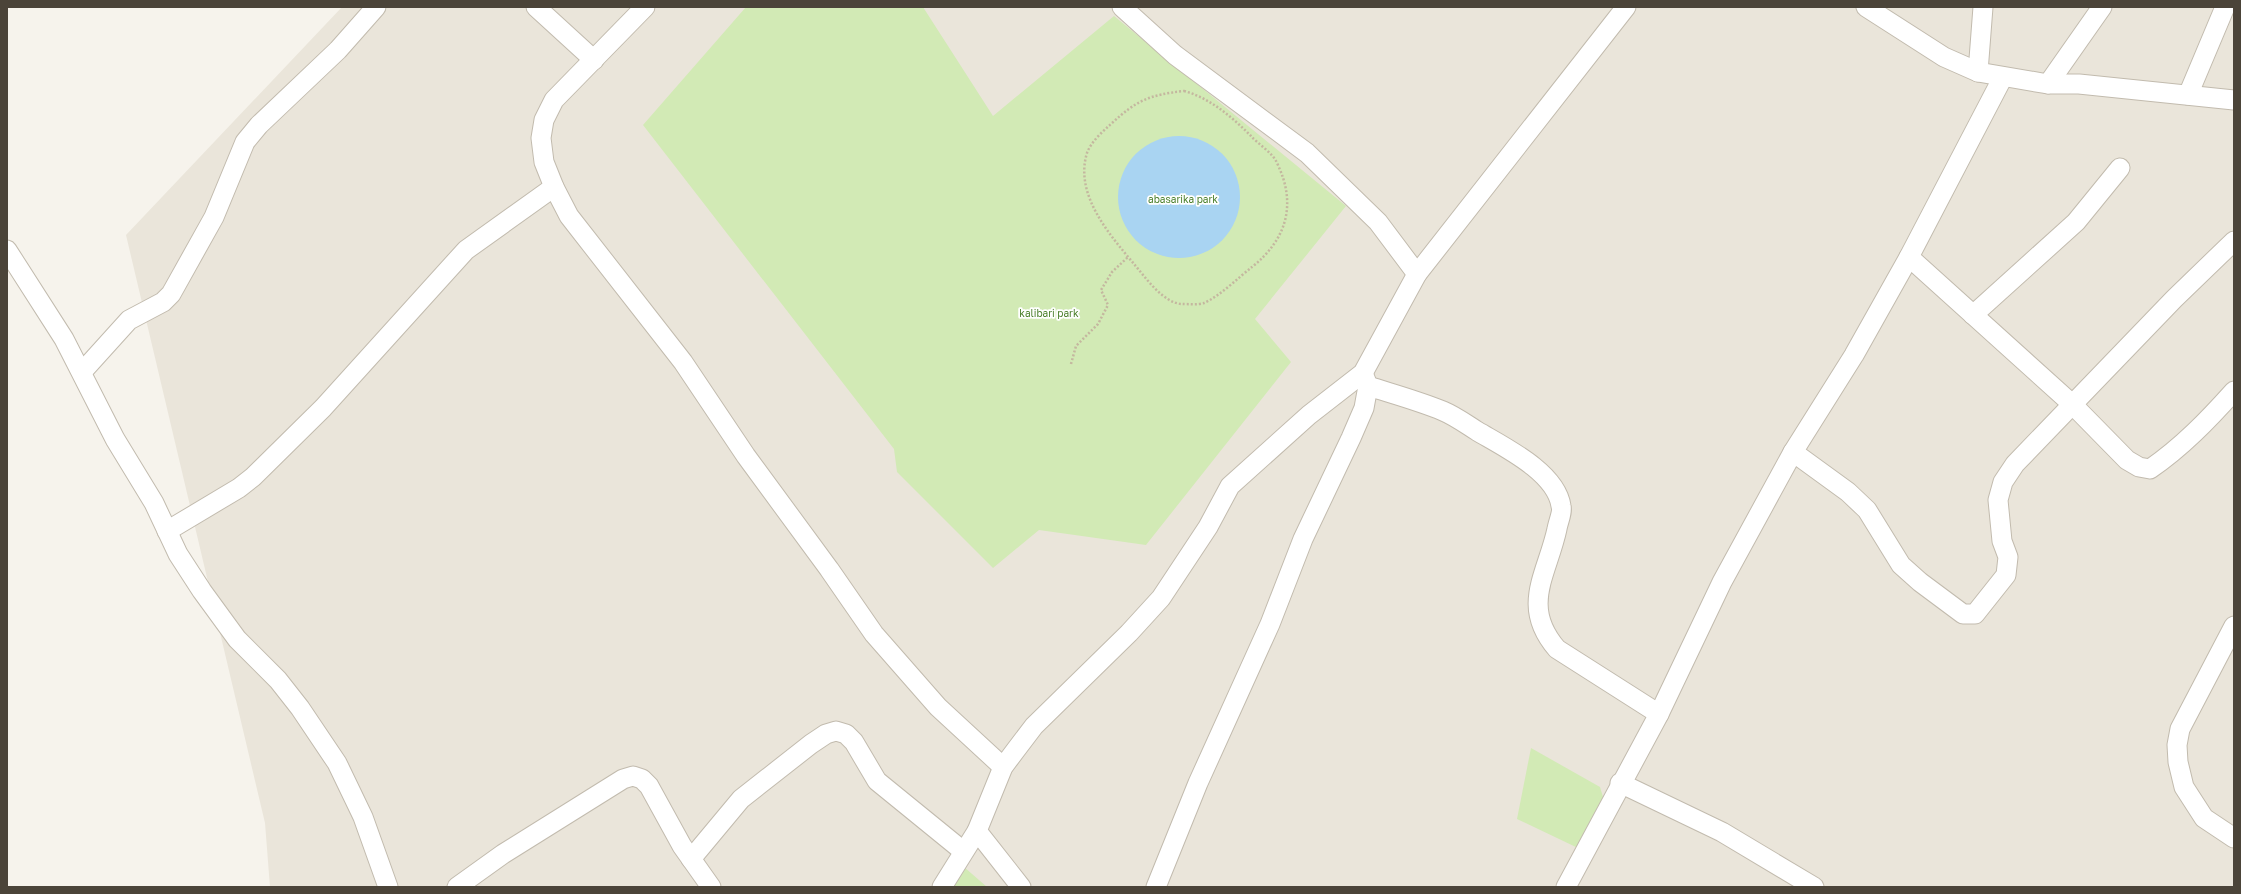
<svg xmlns="http://www.w3.org/2000/svg" width="2241" height="894" font-family="'Golos Text',sans-serif">
<style>
.residential{fill:#eae5da}
.green{fill:#d2eab5}
.water{fill:#a9d4f2}
.lines{fill:none;stroke-linecap:round;stroke-linejoin:round}
.street-casing{stroke:#c2bbae;stroke-width:21}
.path{stroke:#c4b79f;stroke-width:2.5;stroke-dasharray:2 2;stroke-linecap:butt}
.street{stroke:#fff;stroke-width:19}
.labels{text-anchor:middle;dominant-baseline:central;stroke-width:3.5;stroke-linejoin:round;paint-order:stroke}
.park-label{font-size:10px;fill:#4a7f2a;stroke:#fff}
</style>
<rect width="100%" height="100%" fill="#f6f3ec"/>
<polygon class="residential" points="342,7 2234,7 2234,887 270,887 265,823 126,235"/>
<g class="green">
<polygon points="746,7 923,7 993,116 1114,16 1346,206 1255,319 1291,362 1146,545 1039,530 993,568 897,472 894,449 643,125"/>
<polygon points="1531,748 1600,787 1606,807 1580,849 1517,819"/>
<polygon points="964,867 987,887 953,887"/>
</g>
<circle class="water" cx="1179" cy="197" r="61"/>
<g class="lines">
<defs>
<g id="street">
<polyline points="536,7 594,60"/>
<polyline points="645,7 554,100 544,120 541,138 544,162 554,187 569,216 683,362 746,456 829,569 874,634 938,707 1003,767"/>
<polyline points="1122,7 1175,55 1307,153 1378,222 1417,274"/>
<polyline points="1866,7 1944,57 1978,72 2048,84 2079,84 2234,100"/>
<polyline points="1978,72 1983,7"/>
<polyline points="2048,84 2102,7"/>
<polyline points="2188,95 2225,7"/>
<polyline points="7,250 64,339 115,439 154,503 178,554 202,591 237,639 278,680 300,708 337,763 363,817 388,887"/>
<path d="M1909,257L2072,404L2127,460L2139,467L2150,469C2182,447 2208,420 2234,391"/>
<polyline points="1973,315 2076,222 2120,168"/>
<polyline points="82,372 129,320 163,302 171,294 214,217 245,142 259,125 338,50 376,7"/>
<path d="M1368,386C1393,394 1419,401 1443,411C1455,416 1466,424 1477,431C1504,447 1556,472 1561,506C1563,512 1558,522 1557,529C1547,575 1520,606 1557,649L1659,714"/>
<polyline points="1793,452 1848,492 1867,510 1901,565 1920,582 1963,614 1975,614 2006,575 2008,557 2002,541 1998,500 2003,482 2015,464 2174,299 2234,241"/>
<polyline points="167,531 239,488 253,477 323,408 466,250 554,187"/>
<polyline points="2234,626 2180,729 2177,745 2178,762 2184,787 2204,818 2234,838"/>
<polyline points="1620,783 1722,832 1814,887"/>
<polyline points="977,831 1021,887"/>
<polyline points="691,859 741,799 811,744 826,734 836,731 846,734 854,742 877,781 963,851"/>
<polyline points="457,887 503,854 623,779 633,776 642,779 649,786 682,846 711,887"/>
<polyline points="942,887 977,831 1003,767 1015,751 1034,726 1129,633 1161,598 1208,527 1230,486 1309,415 1363,373 1417,274 1626,7"/>
<polyline points="1156,887 1198,783 1270,624 1303,539 1351,438 1364,408 1368,386 1363,373"/>
<polyline points="1566,887 1659,714 1722,582 1793,452 1854,355 1909,257 2003,77"/>
</g>
</defs>
<use href="#street" class="street-casing"/>
<g class="path">
<path d="M1184,91C1210,98 1232,117 1251,136C1258,144 1273,153 1277,163C1297,204 1287,239 1252,267C1239,277 1220,296 1204,303C1199,305 1188,304 1182,304C1163,303 1146,278 1134,264C1110,235 1074,195 1087,153C1091,142 1102,132 1111,124C1137,100 1149,95 1184,91Z"/>
<polyline points="1071,364 1076,346 1098,324 1108,305 1101,290 1112,272 1128,257"/>
</g>
<use href="#street" class="street"/>
</g>
<g class="labels">
<g class="park-label">
<text x="1183" y="199">abasarika park</text>
<text x="1049" y="313">kalibari park</text>
</g>
</g>
<rect width="2241" height="894" fill="none" stroke="#4b4439" stroke-width="16"/>
</svg>
